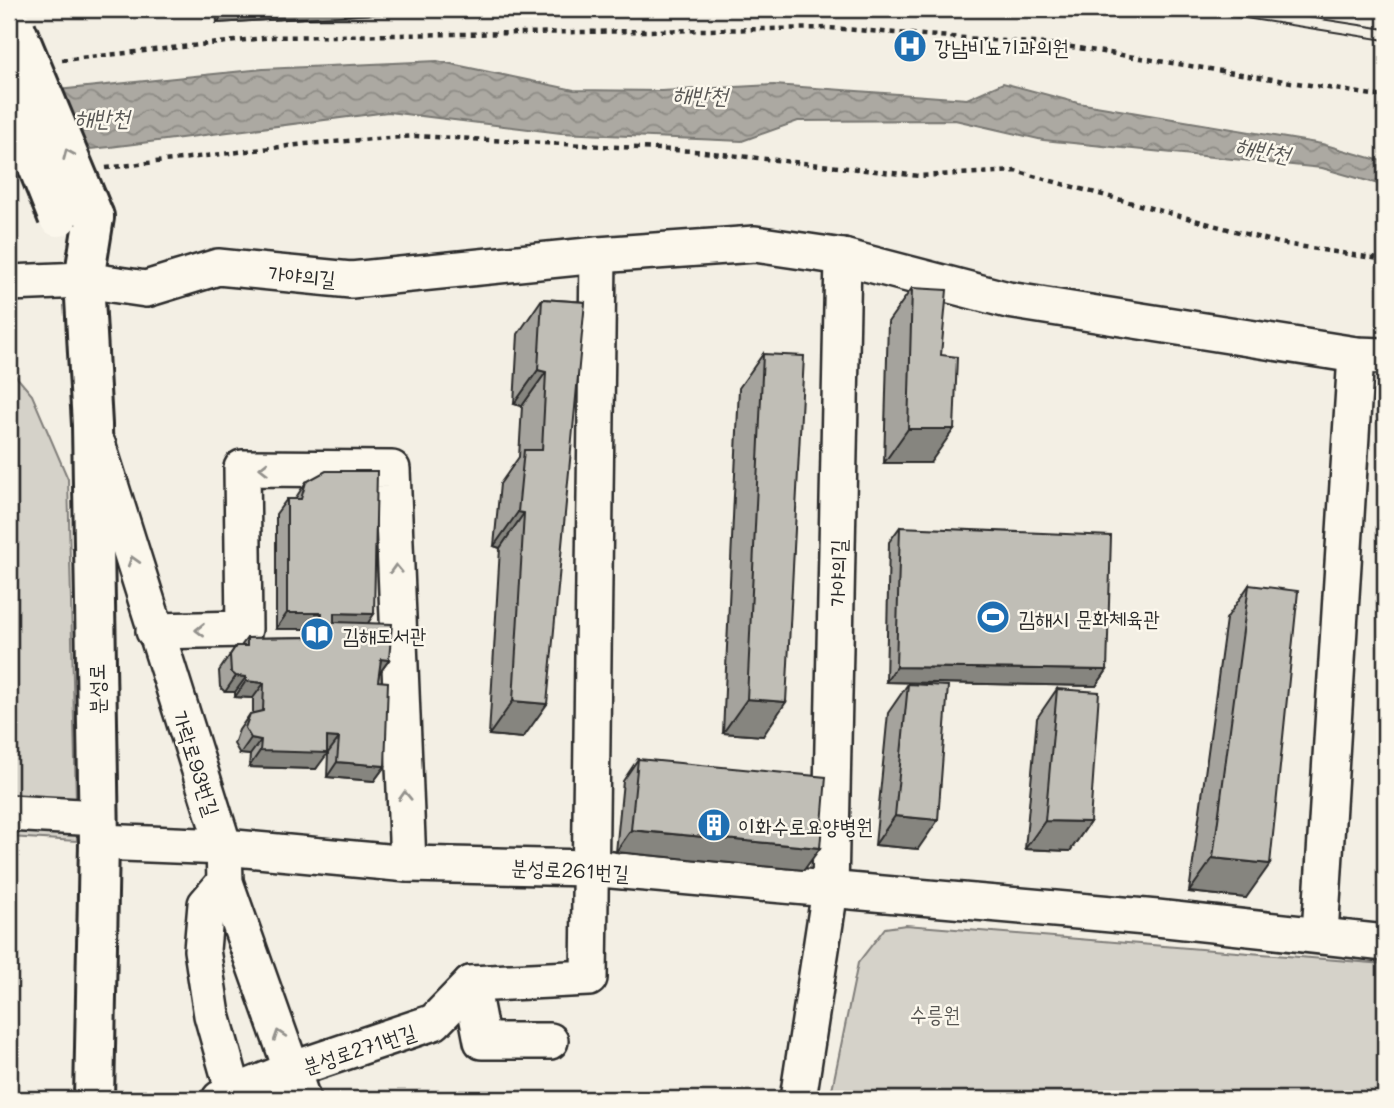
<svg xmlns="http://www.w3.org/2000/svg" width="1394" height="1108" font-family="Mali,'Poor Story',sans-serif">
<style>
.park{fill:#d5d2c9;stroke:#807e7a;stroke-width:2}
.water{fill:url(#water-waves);stroke:#787772;stroke-width:2}
.lines{fill:none;stroke-linecap:round;stroke-linejoin:round}
.minor-casing{stroke:#2b2b2b;stroke-width:40}
.major-casing{stroke:#2b2b2b;stroke-width:44}
.path{stroke:#2b2b2b;stroke-width:4.5;stroke-dasharray:5 5;stroke-linecap:butt}
.minor{stroke:#fbf7ec;stroke-width:35}
.major{stroke:#fbf7ec;stroke-width:38}
.tram{stroke:#2b2b2b;stroke-width:2}
.major-bridge-casing{stroke:#2b2b2b;stroke-width:44;stroke-linecap:butt}
.major-bridge{stroke:#fbf7ec;stroke-width:38}
.wall{fill:#a5a39d;stroke:#2b2b2b;stroke-width:2}
.shaded-wall{fill:#86857f;stroke:#2b2b2b;stroke-width:2}
.building{fill:#c0beb6;stroke:#2b2b2b;stroke-width:2}
.oneway{stroke:#93918c}
.labels{text-anchor:middle;dominant-baseline:central;stroke-width:5;stroke-linejoin:round;paint-order:stroke}
.poi-label{font-size:21px;fill:#2b2b2b;stroke:#fbf7ec;text-anchor:start}
.street-label{font-size:21px;fill:#2b2b2b;stroke:#fbf7ec}
.park-label{font-size:21px;fill:#565552;stroke:#fbf7ec}
.water-label{font-size:23px;font-style:italic;fill:#585755;stroke:#fbf7ec}
</style>
<defs>
<pattern id="water-waves" width="16" height="10" patternUnits="userSpaceOnUse" patternTransform="scale(1.75)"><rect width="16" height="10" fill="#aca9a2"/><path d="M0 5q4-4 8 0t8 0" fill="none" stroke="#8c8a84"/></pattern>
</defs>
<rect width="100%" height="100%" fill="#f3efe4"/>
<filter id="ink" filterUnits="userSpaceOnUse"><feTurbulence type="fractalNoise" baseFrequency=".0143" numOctaves="2"/><feDisplacementMap in="SourceGraphic" scale="14" xChannelSelector="R" yChannelSelector="G"/><feConvolveMatrix kernelMatrix="1 2 1 2 8 2 1 2 1" color-interpolation-filters="sRGB"/></filter>
<g filter="url(#ink)">
<g class="park">
<polygon points="9,368 32,395 68,479 77,841 9,837"/>
<polygon points="906,925 1385,964 1385,1099 830,1099 858,963 885,928"/>
</g>
<polygon class="water" points="437,61 574,90 661,91 774,85 967,99 1003,83 1078,103 1322,144 1385,162 1385,186 1322,168 1043,140 955,120 798,121 742,141 561,133 388,112 110,147 9,157 9,95 263,69"/>
<g class="lines">
<defs>
<g id="minor">
<polyline points="9,283 84,280 146,289 218,267 351,280 598,255 755,244 843,257 1008,300 1356,355 1385,356"/>
<polyline points="98,446 224,847 225,882 302,1099"/>
<polyline points="154,631 244,629 242,468 392,469 408,864"/>
<polyline points="9,813 98,818"/>
<polyline points="99,842 224,847 408,864 589,868 1157,918 1385,943"/>
<polyline points="225,882 206,904 202,950 212,1015 234,1093"/>
<polyline points="1320,934 1356,355"/>
<polyline points="471,984 482,1041 550,1041"/>
<polyline points="220,1099 291,1070 434,1022 471,984 589,978 598,255"/>
<polyline points="798,1099 830,890 843,257"/>
</g>
<polyline id="major" points="94,1099 99,842 92,425 84,280 94,217"/>
</defs>
<use href="#minor" class="minor-casing"/>
<use href="#major" class="major-casing"/>
<g class="path">
<polyline points="62,60 273,37 829,28 1059,45 1385,97"/>
<polyline points="106,168 305,144 416,136 694,151 920,176 1015,171 1279,243 1385,260"/>
</g>
<use href="#minor" class="minor"/>
<use href="#major" class="major"/>
<g class="tram">
<polyline points="1189,9 1385,40"/>
<polyline points="1257,9 1385,29"/>
</g>
<defs>
<g id="major-bridge">
<polyline points="16,30 94,217"/>
<polyline points="9,94 58,217"/>
</g>
</defs>
<use href="#major-bridge" class="major-bridge-casing"/>
<use href="#major-bridge" class="major-bridge"/>
</g>
<g class="wall">
<polygon points="216,9 430,9 429,11 217,23"/>
<polygon points="912,288 941,355 930,463 884,463 888,322"/>
<polygon points="542,299 585,302 523,738 489,735 500,548 494,546 500,484 519,457 522,406 514,404 518,334"/>
<polygon points="763,354 763,736 723,733 739,388"/>
<polygon points="306,482 368,623 389,660 379,674 378,681 385,766 374,781 327,777 328,753 326,753 316,769 249,767 250,755 240,754 234,744 239,730 250,714 253,713 253,698 235,697 235,692 225,692 220,687 219,671 236,646 241,646 247,638 310,637 311,629 276,629 276,514 287,499 295,499"/>
<polygon points="900,527 1107,670 1096,686 886,682 889,542"/>
<polygon points="1249,585 1246,898 1189,892 1226,619"/>
<polygon points="908,684 918,849 875,845 888,713"/>
<polygon points="1057,689 1090,822 1070,851 1025,849 1037,718"/>
<polygon points="638,759 804,870 616,852 623,781"/>
</g>
<g class="shaded-wall">
<polygon points="228,9 430,9 429,11 217,23"/>
<polygon points="538,370 546,372 522,406 514,404"/>
<polygon points="908,429 954,429 930,463 884,463"/>
<polygon points="518,512 524,513 500,548 494,546"/>
<polygon points="287,613 322,613 311,629 276,629"/>
<polygon points="334,613 374,614 364,629 323,629"/>
<polygon points="381,659 389,660 378,675"/>
<polygon points="896,667 1107,670 1096,686 886,682"/>
<polygon points="236,676 246,677 235,692 225,692"/>
<polygon points="246,681 264,683 253,698 235,697"/>
<polygon points="747,699 786,702 763,736 723,733"/>
<polygon points="513,701 547,704 523,738 489,735"/>
<polygon points="327,737 339,738 316,769 249,767 260,751"/>
<polygon points="251,738 261,740 250,755 240,754"/>
<polygon points="337,762 385,766 374,781 327,777"/>
<polygon points="895,816 938,820 918,849 875,845"/>
<polygon points="1045,821 1090,822 1070,851 1025,849"/>
<polygon points="631,830 820,848 804,870 616,852"/>
<polygon points="1213,858 1270,864 1246,898 1189,892"/>
</g>
<g class="building">
<polygon points="912,288 947,290 941,355 957,357 954,429 908,429"/>
<polygon points="542,299 585,302 547,704 513,701 524,513 518,512 524,450 542,450 546,372 538,370"/>
<polygon points="763,354 804,356 786,702 747,699"/>
<polygon points="326,471 377,471 374,614 334,613 334,622 392,624 389,660 381,659 378,681 388,682 385,766 337,762 339,738 327,737 327,753 260,751 261,740 251,738 245,728 250,714 263,711 264,683 246,681 246,677 236,676 231,672 230,655 236,646 247,646 247,638 320,637 322,613 287,613 287,499 301,499 306,482"/>
<polygon points="900,527 1111,536 1107,670 896,667"/>
<polygon points="1249,585 1298,591 1270,864 1213,858"/>
<polygon points="908,684 948,686 938,820 895,816"/>
<polygon points="1057,689 1099,692 1090,822 1045,821"/>
<polygon points="638,759 826,777 820,848 631,830"/>
</g>
<defs><path id="oneway-chevron" d="M-2-3.5L2.5 0L-2 3.5" fill="none" stroke-width="1.6" stroke-linecap="round" stroke-linejoin="round" transform="scale(1.75)"/></defs>
<g class="oneway">
<use href="#oneway-chevron" transform="translate(68 154) rotate(-113)"/>
<use href="#oneway-chevron" transform="translate(264 468) rotate(-180)"/>
<use href="#oneway-chevron" transform="translate(133 561) rotate(-107)"/>
<use href="#oneway-chevron" transform="translate(396 569) rotate(-92)"/>
<use href="#oneway-chevron" transform="translate(200 630) rotate(179)"/>
<use href="#oneway-chevron" transform="translate(405 796) rotate(-92)"/>
<use href="#oneway-chevron" transform="translate(279 1035) rotate(-109)"/>
</g>
</g>
<defs>
<symbol id="hospital-disc" viewBox="-11 -11 22 22"><circle r="9.5" fill="#1f6fb2" stroke="#fbf7ec"/><path d="M-5-5h3v3.5h4V-5h3V5h-3V1.5h-4V5h-3Z" fill="#fff"/></symbol>
<symbol id="stadium-disc" viewBox="-11 -11 22 22"><circle r="9.5" fill="#1f6fb2" stroke="#fbf7ec"/><path d="M0-5a6.5 5 0 1 0 0 10a6.5 5 0 1 0 0-10ZM-3.5-1.8h7v3.6h-7Z" fill="#fff"/></symbol>
<symbol id="library-disc" viewBox="-11 -11 22 22"><circle r="9.5" fill="#1f6fb2" stroke="#fbf7ec"/><path d="M-6-4Q-3-5.5-.7-3.5V5Q-3 3-6 4ZM6-4Q3-5.5 .7-3.5V5Q3 3 6 4Z" fill="#fff"/></symbol>
<symbol id="building-disc" viewBox="-11 -11 22 22"><circle r="9.5" fill="#1f6fb2" stroke="#fbf7ec"/><path d="M-4-6H4V6H1V3H-1V6H-4ZM-2.5-4.3h1.7v1.8h-1.7ZM.8-4.3h1.7v1.8H.8ZM-2.5-1h1.7V.8h-1.7ZM.8-1h1.7V.8H.8Z" fill="#fff"/></symbol>
</defs>
<g fill-rule="evenodd">
<use href="#hospital-disc" x="891" y="27" width="38" height="38"/>
<use href="#stadium-disc" x="974" y="598" width="38" height="38"/>
<use href="#library-disc" x="298" y="615" width="38" height="38"/>
<use href="#building-disc" x="695" y="806" width="38" height="38"/>
</g>
<g class="labels">
<g class="poi-label">
<text x="934" y="46">강남비뇨기과의원</text>
<text x="1018" y="617">김해시 문화체육관</text>
<text x="342" y="634">김해도서관</text>
<text x="738" y="825">이화수로요양병원</text>
</g>
<g class="street-label">
<text transform="translate(302 275) rotate(5)">가야의길</text>
<text transform="translate(837 573) rotate(-89)">가야의길</text>
<text transform="translate(96 689) rotate(-91)">분성로</text>
<text transform="translate(197 763) rotate(72)">가락로93번길</text>
<text transform="translate(570 869) rotate(3)">분성로261번길</text>
<text transform="translate(359 1048) rotate(-18)">분성로271번길</text>
</g>
<g class="park-label">
<text x="935" y="1013">수릉원</text>
</g>
<g class="water-label">
<text transform="translate(700 94) rotate(2)">해반천</text>
<text x="102" y="117">해반천</text>
<text transform="translate(1263 149) rotate(11)">해반천</text>
</g>
</g>
<rect width="1394" height="1108" fill="none" stroke="#fbf7ec" stroke-width="35"/>
<rect x="18" y="18" width="1359" height="1073" fill="none" stroke="#2b2b2b" stroke-width="2.5" filter="url(#ink)"/>
</svg>
